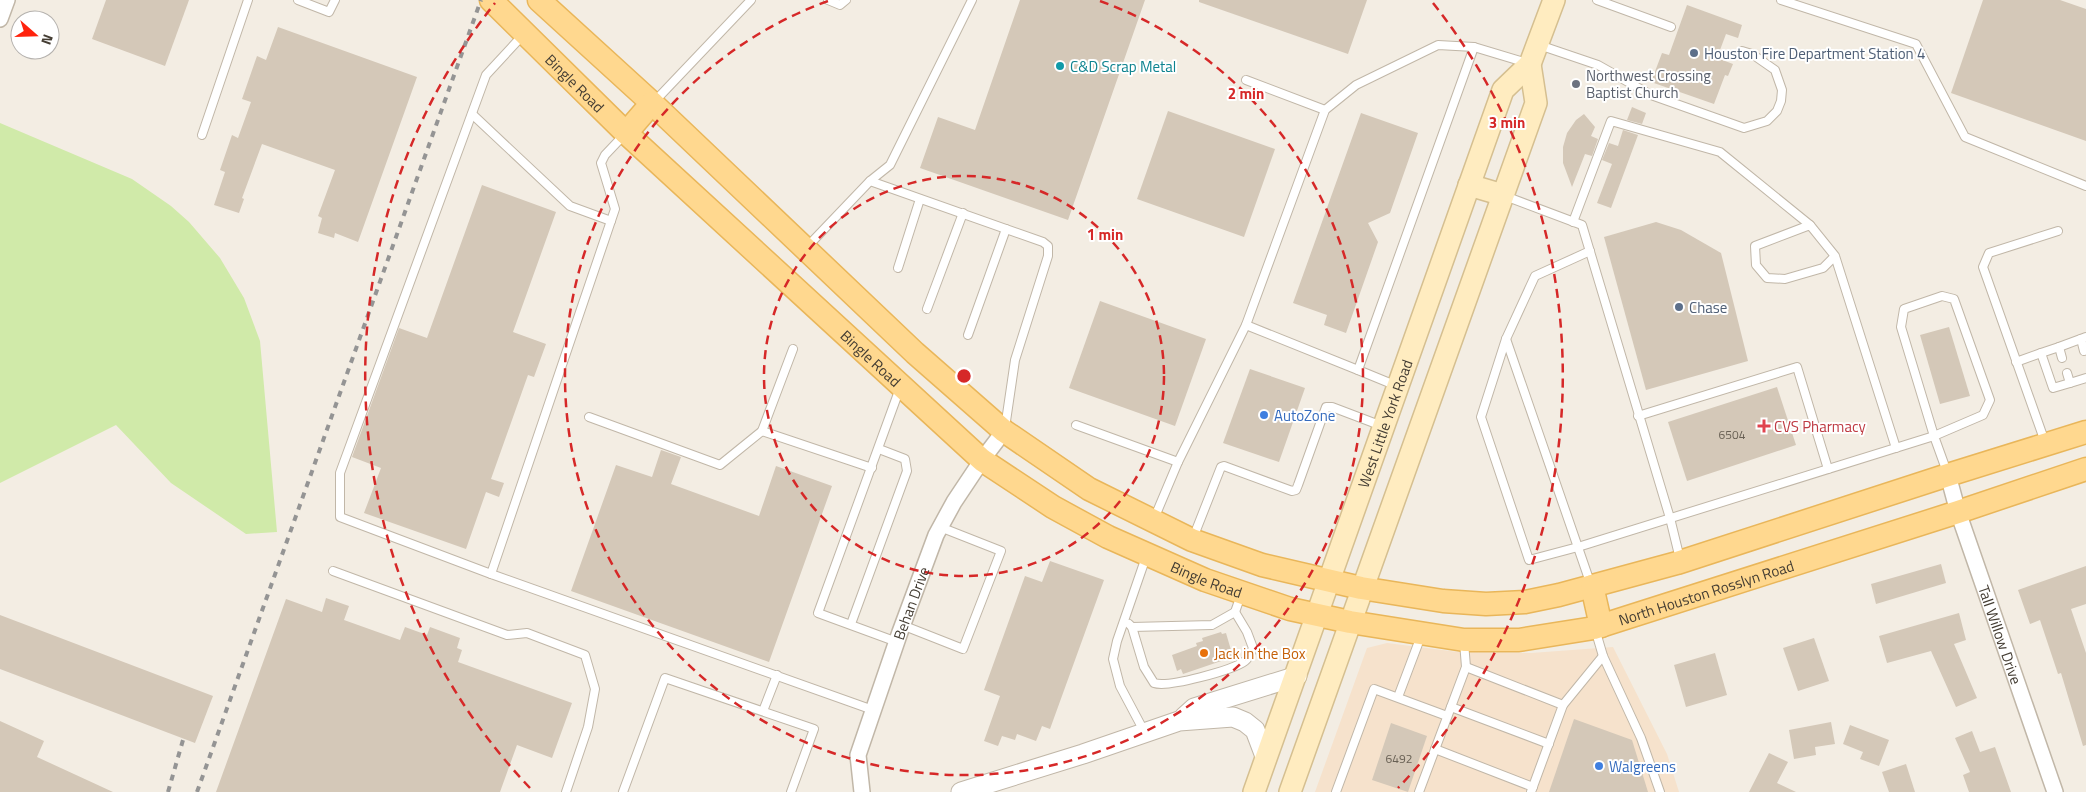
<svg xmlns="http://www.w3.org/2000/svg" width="2086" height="792" font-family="'Titillium Web',sans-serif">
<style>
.commercial{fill:#f6e2cc}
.green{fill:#d0eaa9}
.building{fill:#d4c8b8}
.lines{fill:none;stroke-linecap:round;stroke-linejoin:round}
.service-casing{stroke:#c1b7a8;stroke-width:10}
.minor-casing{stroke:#c1b7a8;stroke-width:18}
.tertiary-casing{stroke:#c1b7a8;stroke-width:21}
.secondary-casing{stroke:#d5bf90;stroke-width:24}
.primary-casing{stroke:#e9b65a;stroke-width:25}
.service{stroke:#fff;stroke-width:8}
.minor{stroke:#fff;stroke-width:15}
.tertiary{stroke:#fff;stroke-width:19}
.secondary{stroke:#ffecc0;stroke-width:21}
.primary{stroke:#ffd88f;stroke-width:22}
.rail{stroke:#949494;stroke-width:4;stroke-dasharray:6 6;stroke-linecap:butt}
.ring{fill:none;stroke:#d62828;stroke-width:2.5;stroke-dasharray:9 6}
.service-dot{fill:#5c6f8a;stroke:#fff;stroke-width:2}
.culture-dot{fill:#0f9aa8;stroke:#fff;stroke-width:2}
.worship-dot{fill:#6b7280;stroke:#fff;stroke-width:2}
.shop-dot{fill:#3f7fe0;stroke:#fff;stroke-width:2}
.health-dot{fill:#e0444e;stroke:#fff;stroke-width:2}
.food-dot{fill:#e8710a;stroke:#fff;stroke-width:2}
.labels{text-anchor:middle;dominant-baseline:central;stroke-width:4;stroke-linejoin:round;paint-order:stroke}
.number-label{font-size:12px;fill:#686054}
.service-label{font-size:15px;fill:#4e5e75;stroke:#fff;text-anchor:start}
.culture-label{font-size:15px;fill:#0d838f;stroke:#fff;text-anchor:start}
.worship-label{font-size:15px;fill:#5b616d;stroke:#fff;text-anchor:start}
.street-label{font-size:15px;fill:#443d33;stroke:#fff}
.shop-label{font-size:15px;fill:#366cbe;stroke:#fff;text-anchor:start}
.health-label{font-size:15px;fill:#be3a42;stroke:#fff;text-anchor:start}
.food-label{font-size:15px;fill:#c56008;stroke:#fff;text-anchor:start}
.centre{fill:#d62828;stroke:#fff;stroke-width:2.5}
.ring-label{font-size:15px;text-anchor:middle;font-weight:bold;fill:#d62828;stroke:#fff;stroke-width:4;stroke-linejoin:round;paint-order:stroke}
</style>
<rect width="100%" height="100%" fill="#f3ede3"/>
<polygon class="commercial" points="1387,643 1458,652 1531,653 1613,647 1667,754 1679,792 1315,792 1367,648"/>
<polygon class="green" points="0,123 132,179 171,206 189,222 220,258 244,298 260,341 277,532 246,534 171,483 116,425 0,483"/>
<g class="building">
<polygon points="106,0 189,0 165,66 92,39"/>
<polygon points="1020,0 1145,0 1068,220 920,168 938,117 975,130"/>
<polygon points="1199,0 1367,0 1348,54 1199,2"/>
<polygon points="1983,0 2060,0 2086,9 2086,141 1951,93"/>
<polygon points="1687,5 1742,25 1738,38 1726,34 1717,58 1733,64 1728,76 1725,75 1714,104 1651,82 1662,53 1669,55"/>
<polygon points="278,27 417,77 358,242 335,233 334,238 318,233 322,218 318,216 335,170 262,144 242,198 244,199 239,213 214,205 225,172 220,170 232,135 238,138 251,102 242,99 257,56 266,60"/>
<polygon points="1632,107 1646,113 1642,124 1627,120"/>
<polygon points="1168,111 1275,149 1244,237 1137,199"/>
<polygon points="1361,113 1418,133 1390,213 1368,223 1378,242 1346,333 1324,325 1327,315 1293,303"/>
<polygon points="1584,114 1595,127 1591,136 1598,139 1592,156 1585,154 1572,187 1563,163 1563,147 1567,133 1576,120"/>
<polygon points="1623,130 1638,135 1611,208 1597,203 1612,164 1602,160 1609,143 1618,146"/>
<polygon points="482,185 556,212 513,332 546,344 534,377 528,375 491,479 504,483 499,497 486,492 466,549 364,513 381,468 352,457 399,328 427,338"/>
<polygon points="1656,222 1681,230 1721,253 1748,361 1646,390 1604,237"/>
<polygon points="1100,301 1206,339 1175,426 1069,388"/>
<polygon points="1949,327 1970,396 1940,404 1920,335"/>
<polygon points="1250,369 1305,388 1279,462 1223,443"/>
<polygon points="1777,387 1796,445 1687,481 1668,422"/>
<polygon points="661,450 681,457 671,484 759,516 776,466 832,486 769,662 571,591 616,465 652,477"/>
<polygon points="1050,561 1104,580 1050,729 1042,726 1036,741 1017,734 1015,740 1002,736 998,746 984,741 1000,696 984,690 1025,576 1042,582"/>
<polygon points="1941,564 1946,583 1876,604 1871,584"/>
<polygon points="2086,566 2086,604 2071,609 2086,653 2086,745 2083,746 2061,673 2058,674 2040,620 2030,624 2018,590"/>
<polygon points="326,598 349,606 344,620 400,640 405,627 427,635 430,627 460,638 457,648 462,650 458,662 572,703 552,758 517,745 500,792 216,792 286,599 322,612"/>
<polygon points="1959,613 1966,640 1954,644 1977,698 1956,707 1931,651 1887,663 1879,636"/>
<polygon points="0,615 213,696 195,743 0,669"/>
<polygon points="1221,632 1222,634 1226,633 1233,657 1183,674 1181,669 1177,671 1172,655 1197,646 1196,643 1203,641 1202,638"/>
<polygon points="1814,638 1829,681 1798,691 1783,648"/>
<polygon points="1715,653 1727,695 1686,707 1674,665"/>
<polygon points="1574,719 1632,740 1648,792 1549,792"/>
<polygon points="0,721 44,741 37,757 113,792 0,792"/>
<polygon points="1831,722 1835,744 1815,747 1816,755 1794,759 1789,730"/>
<polygon points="1391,723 1427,736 1408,792 1372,780"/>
<polygon points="1850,725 1889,740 1879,766 1860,759 1863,752 1843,744"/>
<polygon points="1972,731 1980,752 1995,747 2011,792 1969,792 1963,775 1970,772 1955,738"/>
<polygon points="1769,753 1788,762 1777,783 1796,792 1749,792"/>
<polygon points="1906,764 1915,792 1889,792 1882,772"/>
</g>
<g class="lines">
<defs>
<g id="service">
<polyline points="298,0 329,12 335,0"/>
<polyline points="828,0 840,5 846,0"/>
<polyline points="1597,0 1671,27"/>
<polyline points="1781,0 1916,44 1965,137 2086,186"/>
<polyline points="523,35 486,75 340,473 340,517 491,574 615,209 601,163 605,155 624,135"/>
<polyline points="1539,45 1598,65 1651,95 1744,128 1767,121 1777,111 1781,101 1782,90 1775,70 1752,54 1742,51"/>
<polyline points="1246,80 1325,110"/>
<polyline points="654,102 751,0"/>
<polyline points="472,114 570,206 611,221"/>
<polyline points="202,135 248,0"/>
<polyline points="870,181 1043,242 1048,246 1048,256 1015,360 1005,428"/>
<polyline points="1505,196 1582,225 1670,518 1680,559"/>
<polyline points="1573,222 1611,121 1720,152 1810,225"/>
<polyline points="806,248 870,181 890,165 972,0"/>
<polyline points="1590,251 1535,276 1506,339 1481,417 1529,560 1578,547 1934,436 1983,415 1990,400 1954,299 1942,296 1904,309 1901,327 1934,436 1947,472"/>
<polyline points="1835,256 1823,268 1785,279 1767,278 1756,265 1755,246 1810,225 1835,256 1896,448"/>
<polyline points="898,268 920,199"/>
<polyline points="927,309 963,213"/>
<polyline points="1246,325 1358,370"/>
<polyline points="968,335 1006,229"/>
<polyline points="1506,339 1591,585"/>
<polyline points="2081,339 2084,351"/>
<polyline points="2059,347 2041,353 2053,388 2070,383"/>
<polyline points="2062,358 2059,347 2086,337"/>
<polyline points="2016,362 2041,353"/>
<polyline points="2067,373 2070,383 2086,378"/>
<polyline points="1397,386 1358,370 1474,47"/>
<polyline points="1638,416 1797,367 1828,469"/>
<polyline points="589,417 720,465 762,431 872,468"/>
<polyline points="1076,425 1178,462"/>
<polyline points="762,431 793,349"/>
<polyline points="2045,442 1983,267 1989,253 2058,231"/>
<polyline points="1154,519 1178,462 1246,325 1325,110 1356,85 1438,45 1474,47 1527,63"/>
<polyline points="1193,538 1221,467 1224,466 1292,491 1296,490 1298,485 1326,407 1332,407 1382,426"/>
<polyline points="333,571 507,635 527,633 585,655 595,689 588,727 566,792"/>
<polyline points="491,574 873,710"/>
<polyline points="851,624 907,471 905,459 879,449"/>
<polyline points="1129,624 1132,627 1212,625 1235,612 1241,595"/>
<polyline points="902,625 963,649 1001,551 940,527"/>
<path d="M1132,627L1144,667L1154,683C1168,688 1233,670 1245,661C1249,658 1251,653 1253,648L1247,632L1235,612"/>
<polyline points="1595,629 1603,656 1641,738 1660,792"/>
<polyline points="897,642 818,613 900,388"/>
<polyline points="1466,667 1563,705"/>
<polyline points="1398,697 1421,636"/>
<polyline points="1451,707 1549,744"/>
<polyline points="763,711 777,675"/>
<polyline points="1145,733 1120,686 1113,659 1117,641 1146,557"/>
<polyline points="1435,749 1533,787"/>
<polyline points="623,792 665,678 814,729 791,792"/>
<polyline points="1336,792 1374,689 1447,716"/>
<polyline points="1419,792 1466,667 1464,642"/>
<polyline points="1531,792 1563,705 1603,656"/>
</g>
<g id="minor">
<polyline points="0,19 7,0"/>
<path id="s1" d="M1948,475L1958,512L2055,792"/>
<path id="s2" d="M862,792L858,755L900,632L936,535L954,502L982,460L1004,431"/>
</g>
<g id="tertiary">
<polyline points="1184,717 1194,708 1297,676"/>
<polyline points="961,792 1083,754 1179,721 1233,717 1245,722 1255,730 1266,759"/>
</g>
<g id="secondary">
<polyline points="1469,185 1503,195"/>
<path id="s3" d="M1254,792L1503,90L1530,64L1554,0"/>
<polyline points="1290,792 1536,103 1530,64"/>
</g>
<g id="primary">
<path id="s4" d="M491,0L626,133L982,460L1053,507L1108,537L1205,580L1290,609L1350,622L1464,640H1519L1594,628L1958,512L2086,469"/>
<polyline points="539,0 652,103 915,353 1004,431 1089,489 1192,540 1262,565 1361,588 1443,601 1486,604 1525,602 1559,595 1677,563 1948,475 2086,432"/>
<polyline points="626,133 652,103"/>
<polyline points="1592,586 1601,626"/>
</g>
</defs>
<use href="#service" class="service-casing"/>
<use href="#minor" class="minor-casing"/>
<use href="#tertiary" class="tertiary-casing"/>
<use href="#secondary" class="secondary-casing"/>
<use href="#primary" class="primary-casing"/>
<use href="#service" class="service"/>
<use href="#minor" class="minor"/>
<use href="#tertiary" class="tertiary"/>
<use href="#secondary" class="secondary"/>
<use href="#primary" class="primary"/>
<g class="rail">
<polyline points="168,792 183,740"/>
<polyline points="197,792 481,0"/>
</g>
</g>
<g class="ring">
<circle cx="964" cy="376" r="200"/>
<path d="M1100 1A399 399 0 1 1 828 1"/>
<path d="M530 788A599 599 0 0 1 495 3M1433 3A599 599 0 0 1 1398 788"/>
</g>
<g class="service-dot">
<circle cx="1694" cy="53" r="5"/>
<circle cx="1679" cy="307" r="5"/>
</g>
<circle class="culture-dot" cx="1060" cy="66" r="5"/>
<circle class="worship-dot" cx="1576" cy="84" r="5"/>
<g class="shop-dot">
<circle cx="1264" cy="415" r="5"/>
<circle cx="1599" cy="766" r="5"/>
</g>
<path class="health-dot" d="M1761.5 418.5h5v5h5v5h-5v5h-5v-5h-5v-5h5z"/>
<circle class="food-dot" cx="1204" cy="653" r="5"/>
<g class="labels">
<g class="number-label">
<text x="1732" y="434">6504</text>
<text x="1399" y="758">6492</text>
</g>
<g class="service-label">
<text x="1704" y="53">Houston Fire Department Station 4</text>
<text x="1689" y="307">Chase</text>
</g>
<g class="culture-label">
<text x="1070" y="66">C&amp;D Scrap Metal</text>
</g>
<g class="worship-label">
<text x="1586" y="75">Northwest Crossing<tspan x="1586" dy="17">Baptist Church</tspan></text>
</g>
<g class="street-label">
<text stroke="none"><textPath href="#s4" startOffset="118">Bingle Road</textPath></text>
<text stroke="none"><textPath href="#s4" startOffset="522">Bingle Road</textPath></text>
<text stroke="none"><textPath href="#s3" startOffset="391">West Little York Road</textPath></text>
<text stroke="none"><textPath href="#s4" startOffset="928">Bingle Road</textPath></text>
<text stroke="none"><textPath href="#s4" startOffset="1442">North Houston Rosslyn Road</textPath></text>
<text stroke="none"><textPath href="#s2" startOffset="198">Behan Drive</textPath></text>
<text stroke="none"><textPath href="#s1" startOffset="168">Tall Willow Drive</textPath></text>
</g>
<g class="shop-label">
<text x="1274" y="415">AutoZone</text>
<text x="1609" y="766">Walgreens</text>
</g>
<g class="health-label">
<text x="1774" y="426">CVS Pharmacy</text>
</g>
<g class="food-label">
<text x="1214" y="653">Jack in the Box</text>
</g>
</g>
<circle cx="964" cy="376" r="8" class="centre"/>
<g class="ring-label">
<text x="1246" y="99">2 min</text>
<text x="1507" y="128">3 min</text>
<text x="1105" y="240">1 min</text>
</g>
<g transform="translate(35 35) rotate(110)"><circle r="24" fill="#ffffff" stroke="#b4b1ad"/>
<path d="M0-4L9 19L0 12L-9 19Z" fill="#ff230d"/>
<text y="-8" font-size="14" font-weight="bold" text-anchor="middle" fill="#443d33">N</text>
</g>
</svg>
